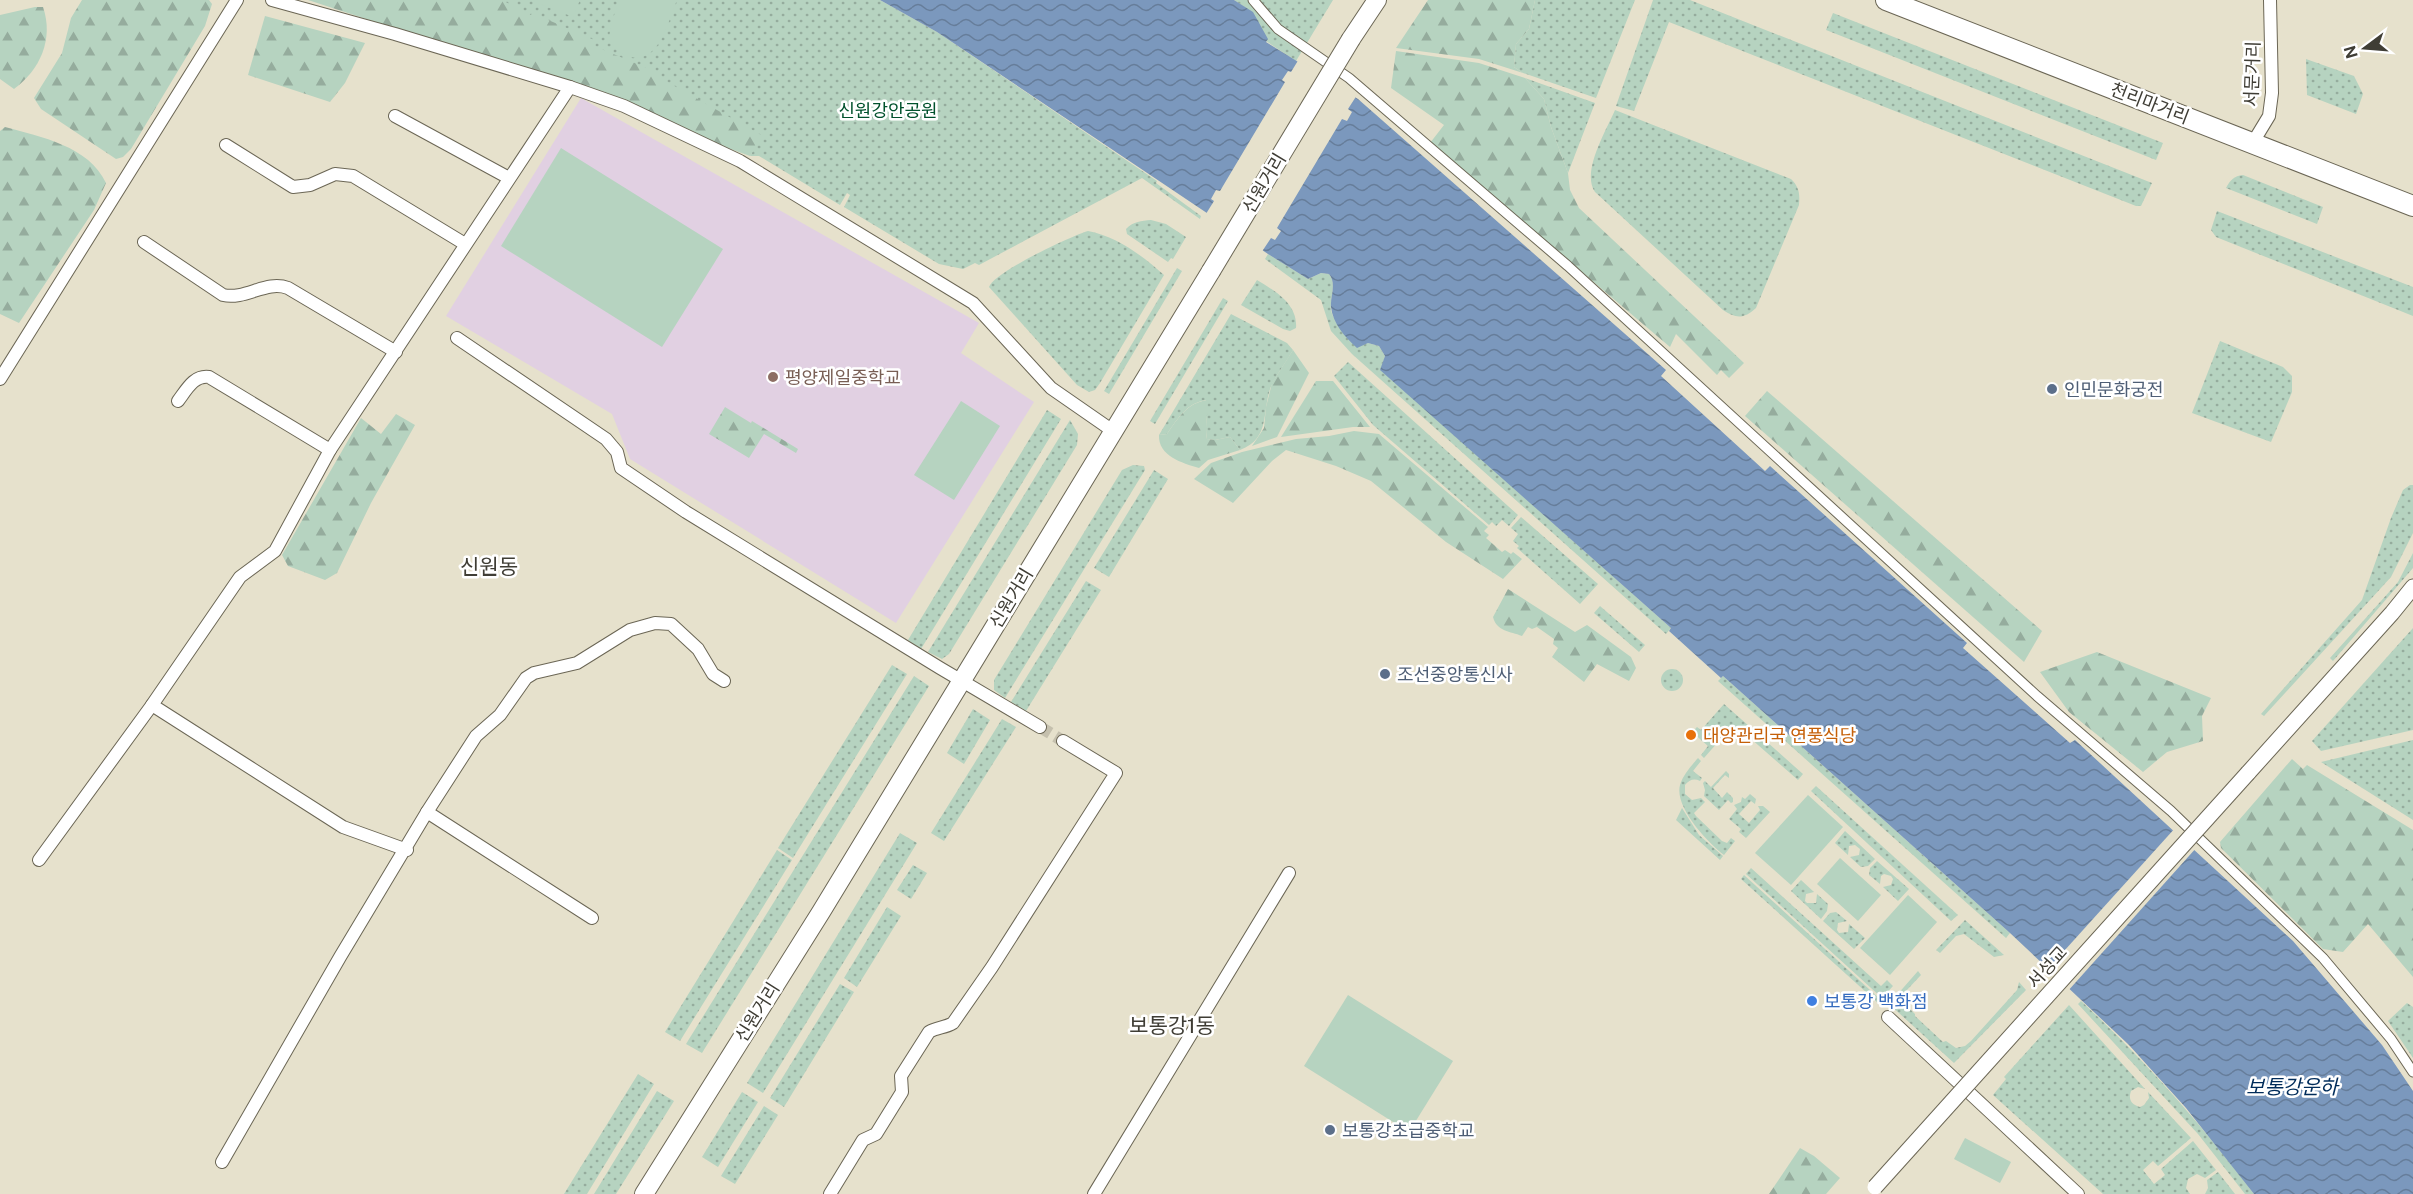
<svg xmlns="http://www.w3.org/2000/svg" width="2413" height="1194" font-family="'Public Sans','Noto Sans KR',sans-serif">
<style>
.education{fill:#e1d0e2}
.green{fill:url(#green-dots)}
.forest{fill:url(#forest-firs)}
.pitch{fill:#b6d3c0}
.water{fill:url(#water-waves)}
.pier{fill:#e6e1cc}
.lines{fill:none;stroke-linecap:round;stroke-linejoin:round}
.minor-tunnel{stroke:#c5c0ae;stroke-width:12;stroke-dasharray:12 6;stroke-linecap:butt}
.pedestrian-casing{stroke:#6b6655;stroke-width:11}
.minor-casing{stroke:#6b6655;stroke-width:14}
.tertiary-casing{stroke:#6b6655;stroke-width:17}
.secondary-casing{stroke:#6b6655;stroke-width:20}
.primary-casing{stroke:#6b6655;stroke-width:22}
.pedestrian{stroke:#fff;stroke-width:9}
.minor{stroke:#fff;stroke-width:12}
.tertiary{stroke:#fff;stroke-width:15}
.secondary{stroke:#fff;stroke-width:18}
.primary{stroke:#fff;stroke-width:20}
.tertiary-bridge-casing{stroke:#6b6655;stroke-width:17;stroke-linecap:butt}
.secondary-bridge-casing{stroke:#6b6655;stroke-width:20;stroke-linecap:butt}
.tertiary-bridge{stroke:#fff;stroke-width:15}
.secondary-bridge{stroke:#fff;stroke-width:18}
.education-dot{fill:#8d6e63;stroke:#fff;stroke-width:2}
.service-dot{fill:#5c6f8a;stroke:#fff;stroke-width:2}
.food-dot{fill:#e8710a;stroke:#fff;stroke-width:2}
.shop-dot{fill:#3f7fe0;stroke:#fff;stroke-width:2}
.labels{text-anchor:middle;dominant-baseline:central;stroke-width:5;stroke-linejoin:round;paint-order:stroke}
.street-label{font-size:18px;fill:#3f3d35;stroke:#fff}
.park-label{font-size:18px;fill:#00512c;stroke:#fff}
.education-label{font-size:18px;fill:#785e54;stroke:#fff;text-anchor:start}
.service-label{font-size:18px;fill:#4e5e75;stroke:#fff;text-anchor:start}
.food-label{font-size:18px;fill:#c56008;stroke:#fff;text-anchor:start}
.shop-label{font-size:18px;fill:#366cbe;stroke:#fff;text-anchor:start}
.water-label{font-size:20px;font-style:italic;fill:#012c5a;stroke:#fff}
.quarter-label{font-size:21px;fill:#3f3d35;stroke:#fff}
</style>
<defs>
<pattern id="green-dots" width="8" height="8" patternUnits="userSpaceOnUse" patternTransform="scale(1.5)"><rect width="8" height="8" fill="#b6d3c0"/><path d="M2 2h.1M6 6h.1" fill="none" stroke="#95ac9d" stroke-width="1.8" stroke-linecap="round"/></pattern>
<pattern id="forest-firs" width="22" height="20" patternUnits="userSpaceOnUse" patternTransform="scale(1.5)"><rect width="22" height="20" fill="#b6d3c0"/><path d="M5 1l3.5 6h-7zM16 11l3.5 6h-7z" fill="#95ac9d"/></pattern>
<pattern id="water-waves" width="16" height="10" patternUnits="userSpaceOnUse" patternTransform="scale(1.5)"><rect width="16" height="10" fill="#7b98bd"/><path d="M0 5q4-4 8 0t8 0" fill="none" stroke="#667d9a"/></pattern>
</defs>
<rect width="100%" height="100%" fill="#e6e1cc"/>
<polygon class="education" points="581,98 979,323 961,353 1034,402 896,623 630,459 612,414 446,316"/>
<g class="green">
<polygon points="358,0 880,0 937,32 1157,181 1156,183 1201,216 1200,219 1142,178 979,265 975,263 963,269 939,264 844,207 850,195 847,193 840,205 759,156 750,156 757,143"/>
<polygon points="1234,0 1333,0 1296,61 1266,41 1253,13"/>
<polygon points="1535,0 1635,0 1596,98 1523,73 1514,67 1516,44 1529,29"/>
<polygon points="1653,0 1690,0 2152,183 2141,206 2136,206 1669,22 1634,111 1616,106"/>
<polygon points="1833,13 2163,143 2156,160 1826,30"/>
<polygon points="2306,59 2354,76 2363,94 2356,114 2307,95"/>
<polygon points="1525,78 1595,103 1568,173 1551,127 1544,99"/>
<path d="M1615,110L1791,179C1799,187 1800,193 1799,205L1756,308C1744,319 1736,319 1723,310L1595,192C1581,172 1606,131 1615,110Z"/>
<path d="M2243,175L2323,207L2317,224L2226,188C2230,180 2234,176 2243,175Z"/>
<polygon points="2217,211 2413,287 2413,316 2216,237 2211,230"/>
<path d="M1151,220L1166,224L1186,237L1173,259L1171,258L1168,262L1127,234L1126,229C1134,221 1141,221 1151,220Z"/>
<path d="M1088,231C1116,236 1143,256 1164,275L1100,383L1095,390L1089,392L1077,385L989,287C994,272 1071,236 1088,231Z"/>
<path d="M1268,254L1308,279L1321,273L1329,274C1339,286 1326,303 1333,316C1338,327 1350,337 1358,346L1368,343L1379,346L1385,356L1381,370L1671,628L1666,634L1352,354L1331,331L1321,300L1265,259Z"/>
<polygon points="1177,268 1182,271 1109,394 1104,391"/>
<path d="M1257,280C1275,291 1298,304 1296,328L1290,331L1283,329L1241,305Z"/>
<polygon points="1223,298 1228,301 1155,424 1150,421"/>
<path d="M1231,314L1287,343L1293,350C1287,361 1279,371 1273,382C1260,408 1273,438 1240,450L1230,437L1215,440L1207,439C1204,425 1209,413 1206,400C1187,403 1178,418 1167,434L1159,435Z"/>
<polygon points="2220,341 2283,367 2292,376 2292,392 2271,442 2192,413"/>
<polygon points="1348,362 1518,515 1509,526 1502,520 1496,526 1492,522 1489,525 1373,425 1334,376"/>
<polygon points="1047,410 1061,419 921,649 908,640"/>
<polygon points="1070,420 1078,434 1077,445 949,654 942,659 928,652"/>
<polygon points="1133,465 1144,466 1145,470 1005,698 994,690 994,680 1122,470"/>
<polygon points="1154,470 1168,479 1109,577 1094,568"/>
<polygon points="2410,485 2413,485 2413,533 2391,577 2264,716 2261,714 2362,600 2391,518 2403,490"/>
<polygon points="1521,517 1598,584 1580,604 1517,548 1519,546 1513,541 1518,534 1511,528"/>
<polygon points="2413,553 2413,568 2333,661 2330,658 2398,582"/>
<polygon points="1086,581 1101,590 1026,711 1011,702"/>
<polygon points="1600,606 1645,645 1639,652 1594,613"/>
<polygon points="2413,628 2413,730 2321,751 2312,741"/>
<polygon points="892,665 907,674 793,858 778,848"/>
<circle cx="1672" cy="680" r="11"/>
<polygon points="914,676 929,686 702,1053 686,1044"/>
<polygon points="1723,676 2010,933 2006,938 1718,681"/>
<polygon points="1724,704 1803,774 1798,780 1750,738 1748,740 1732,726 1704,758 1701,755 1708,746 1692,732 1697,727 1701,730"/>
<polygon points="973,709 990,720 964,764 947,753"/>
<polygon points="1002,719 1016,727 944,841 931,833"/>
<polygon points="2413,740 2413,820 2321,762"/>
<path d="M1698,758L1701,761L1693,771L1702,778L1700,781C1694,778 1689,780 1685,785V794L1692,800L1701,798L1705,802L1694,813L1696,816L1722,841L1727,843L1731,838L1735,841L1724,855C1708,843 1674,807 1680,785C1683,775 1691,766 1698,758Z"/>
<polygon points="1726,771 1729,774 1729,778 1725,775 1713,788 1722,798 1727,792 1733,798 1733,802 1731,803 1728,800 1719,810 1704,796 1705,790 1703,783 1705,781 1711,787"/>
<polygon points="1816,786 1958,915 1951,921 1811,791"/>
<polygon points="1750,794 1756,799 1755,804 1751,801 1739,814 1749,823 1760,810 1758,806 1763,806 1770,812 1746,838 1739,832 1741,829 1729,819 1737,809 1734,805 1741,802 1742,797 1745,799"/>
<polygon points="1682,808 1699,835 1723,856 1720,860 1676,820"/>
<polygon points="1845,831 1875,859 1868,866 1861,867 1850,857 1859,855 1860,849 1855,845 1849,846 1848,855 1835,843"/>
<polygon points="900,833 917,843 763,1093 747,1083"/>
<polygon points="777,850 792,860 680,1041 665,1032"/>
<polygon points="1877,861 1909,889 1898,901 1883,887 1891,885 1893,879 1891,876 1884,874 1881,876 1880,884 1869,875 1870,868"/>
<polygon points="913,865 927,873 911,899 897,890"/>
<polygon points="1751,868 1881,986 1887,980 1893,986 1882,998 1746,874"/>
<polygon points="1744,875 1881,1000 1878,1003 1741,879"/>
<polygon points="1801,880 1814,892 1806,894 1805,901 1807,903 1816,903 1817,894 1828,904 1827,911 1821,919 1791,891"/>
<polygon points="887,907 901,916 857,987 844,978"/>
<polygon points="1836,912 1847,921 1838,923 1837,930 1839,933 1848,932 1849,924 1865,938 1854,949 1823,921 1830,913"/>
<polygon points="1965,920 2004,955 1994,957 1964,934 1956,936 1940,953 1936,950"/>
<polygon points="1918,971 1921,975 1906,991 1904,1003 1915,1014 1915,1016 1943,1042 1946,1041 1956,1048 1965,1046 1971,1041 2017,990 2019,982 2026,990 1954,1063 1889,1004"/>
<polygon points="840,984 854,992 784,1107 770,1098"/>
<path d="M2081,1001C2146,1061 2201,1124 2254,1194H2245L2198,1134L2078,1004Z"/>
<polygon points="2407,1003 2413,1007 2413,1058 2388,1021"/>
<path d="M2069,1005L2145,1089L2138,1087L2131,1091C2128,1099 2131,1105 2140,1107L2144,1105L2149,1098L2148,1092L2191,1138L2158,1166L2153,1161L2143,1170L2154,1184L2165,1175L2161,1169L2193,1141L2216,1170L2205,1178L2197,1174L2188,1179L2186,1188L2190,1194H2103L1993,1095L2006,1079L2004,1077Z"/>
<polygon points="638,1074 654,1084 587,1194 564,1194"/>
<polygon points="657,1091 674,1101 616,1194 594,1194"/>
<polygon points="742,1092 758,1102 718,1167 702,1157"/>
<polygon points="764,1106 778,1115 735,1184 721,1176"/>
<polygon points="2218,1172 2235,1194 2205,1194 2208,1188 2207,1180"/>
</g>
<g class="forest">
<polygon points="82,0 209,0 212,4 205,26 131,149 123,157 116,159 41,109 34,98 62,53 71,18"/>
<polygon points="308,0 502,0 531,15 532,13 539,16 538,18 545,20 546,19 592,39 594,40 592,45 649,69 655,75 763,136 750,156 403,31"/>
<polygon points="1428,0 1535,0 1529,29 1516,44 1514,67 1523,73 1479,59 1396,48"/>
<path d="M35,7H43C54,39 40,70 14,89L0,79V15Z"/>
<polygon points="265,16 365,43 345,83 330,102 248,75"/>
<polygon points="1396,51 1479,63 1525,78 1544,99 1551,127 1568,173 1570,190 1579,208 1744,363 1729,378 1721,370 1717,375 1676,334 1670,347 1430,143 1444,125 1391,88"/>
<path d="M5,127C41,137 89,146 106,183L94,210L19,323L0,314V131Z"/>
<polygon points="1293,350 1309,373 1277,437 1252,446 1264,428 1266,407 1272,383"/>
<polygon points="1316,381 1333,381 1370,427 1353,427 1281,437"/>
<polygon points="1767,391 2042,631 2024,662 1745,416"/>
<path d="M1207,400C1209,414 1204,425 1207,439L1215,440L1230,437L1240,450L1208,460L1199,468C1182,463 1158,456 1159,435L1167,434C1178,418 1187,403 1207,400Z"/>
<polygon points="725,407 751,423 752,421 798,449 796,453 764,434 749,458 709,434"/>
<polygon points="396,414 415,425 371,503 337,573 325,580 288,566 282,555 361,418 381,434"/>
<polygon points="1354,431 1379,434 1488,527 1484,531 1489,535 1486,538 1502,552 1505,550 1511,554 1513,552 1522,559 1503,579 1446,542 1371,481 1336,466 1286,450 1272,461 1233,503 1194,479 1211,463 1242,452 1296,439 1329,436"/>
<path d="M1508,589L1575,632L1587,625L1631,657L1636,668L1629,681L1597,664L1584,682L1552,657L1558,648L1553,644L1554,639L1537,627L1532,629L1528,627L1522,636C1510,631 1497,632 1493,617Z"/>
<polygon points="2097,652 2211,698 2202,716 2203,741 2167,752 2143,772 2069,712 2040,672"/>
<polygon points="2292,759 2303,769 2307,765 2413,830 2413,977 2368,924 2343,952 2323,949 2221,848 2220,842"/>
<polygon points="1800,1148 1814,1156 1840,1178 1826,1194 1769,1194"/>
</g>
<g class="pitch">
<polygon points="530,0 580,0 573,17"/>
<path d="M620,0H677C668,21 660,63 631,57C620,55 614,48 609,39L611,23Z"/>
<polygon points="561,148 723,249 662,347 501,246"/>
<polygon points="961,401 1000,426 954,500 914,475"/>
<polygon points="1808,795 1843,827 1791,885 1755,853"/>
<polygon points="1840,858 1881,895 1858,921 1817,884"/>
<polygon points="1908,895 1937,922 1890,975 1860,948"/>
<polygon points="1348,995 1453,1061 1409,1132 1304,1066"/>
<polygon points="1965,1138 2011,1162 2000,1183 1954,1159"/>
</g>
<path class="water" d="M880,0H1234L1253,12L1268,39L1266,42L1358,99L1666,370L1661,376L1765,471L1770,466L1967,643L1963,648L2070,743L2075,740L2293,941L2382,1045L2413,1091V1194H2254L2186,1108L2129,1045L2010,933L1723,676L1721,678L1669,631L1671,628L1380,370L1385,356L1379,346L1368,343L1357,348C1345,337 1333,324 1331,307C1330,296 1337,284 1329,274L1321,273L1308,279L1268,254L937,32Z"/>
<g class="pier">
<polygon points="1299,59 1357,95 1348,109 1352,112 1347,121 1342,119 1277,228 1281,231 1275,240 1271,238 1261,253 1204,217 1214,201 1211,199 1216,190 1220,191 1285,82 1282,80 1288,71 1291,72"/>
<polygon points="2176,827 2197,847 2067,992 2046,971"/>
</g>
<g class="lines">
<polyline class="minor-tunnel" points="1040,727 1063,741"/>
<defs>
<polyline id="pedestrian" points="1253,0 1278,29 1349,78 1568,266 2037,696 2171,811 2323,958 2391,1039 2413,1072"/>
<g id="minor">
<polyline points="272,0 395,34 570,87 624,106 740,161 973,303 1051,388 1113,431"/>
<polyline points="395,116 509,178"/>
<polyline points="2252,144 2269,116 2272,93 2270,0"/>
<polyline points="226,145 293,187 310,185 335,174 353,176 465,244"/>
<path d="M144,242L223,295C246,300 266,280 288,288L396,352"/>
<polyline points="457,338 606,439 617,452 621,468 686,512 940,668 1040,727"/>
<polyline points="0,379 237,0"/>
<path d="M178,401C187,389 194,375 209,377L330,450"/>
<polyline points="152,705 343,827 407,850"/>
<polyline points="427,812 592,918"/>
<polyline points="39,860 152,705 240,577 275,551 330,450 570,87"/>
<polyline points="1888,1017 2078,1194"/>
<polyline points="222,1162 340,957 427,812 476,736 500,715 526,678 534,673 577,663 630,630 655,623 671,624 698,649 713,674 724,681"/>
<path d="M830,1194L863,1140L876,1134L902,1092L901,1076L929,1032C937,1027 945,1028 953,1023L992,967L1116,773L1063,741"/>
<polyline points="1094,1194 1289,873"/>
</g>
<polyline id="tertiary" points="2248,773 2392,613 2413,587"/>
<g id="secondary">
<polyline points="1351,39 1377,0"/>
<polyline points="644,1194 821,912 1211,271"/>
</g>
<polyline id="primary" points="1886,0 2413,206"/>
</defs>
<use href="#pedestrian" class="pedestrian-casing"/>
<use href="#minor" class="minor-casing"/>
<use href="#tertiary" class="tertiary-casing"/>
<use href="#secondary" class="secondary-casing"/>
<use href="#primary" class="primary-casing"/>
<use href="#pedestrian" class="pedestrian"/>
<use href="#minor" class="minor"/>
<use href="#tertiary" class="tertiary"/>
<use href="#secondary" class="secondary"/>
<use href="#primary" class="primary"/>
<defs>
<polyline id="tertiary-bridge" points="1875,1187 2248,773"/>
<polyline id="secondary-bridge" points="1211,271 1351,39"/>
</defs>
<use href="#tertiary-bridge" class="tertiary-bridge-casing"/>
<use href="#secondary-bridge" class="secondary-bridge-casing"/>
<use href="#tertiary-bridge" class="tertiary-bridge"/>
<use href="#secondary-bridge" class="secondary-bridge"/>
</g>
<circle class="education-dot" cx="773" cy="377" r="6"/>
<g class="service-dot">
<circle cx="2052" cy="389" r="6"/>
<circle cx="1385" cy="674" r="6"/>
<circle cx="1330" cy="1130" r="6"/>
</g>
<circle class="food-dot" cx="1691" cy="735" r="6"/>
<circle class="shop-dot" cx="1812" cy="1001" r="6"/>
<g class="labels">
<g class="street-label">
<text transform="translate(2252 74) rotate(-88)">서문거리</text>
<text transform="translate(2150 103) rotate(21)">천리마거리</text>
<text transform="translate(1264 183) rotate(-59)">신원거리</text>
<text transform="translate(1011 598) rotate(-59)">신원거리</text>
<text transform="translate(2047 967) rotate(-48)">서성교</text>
<text transform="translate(757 1012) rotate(-58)">신원거리</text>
</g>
<g class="park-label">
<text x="888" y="110">신원강안공원</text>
</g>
<g class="education-label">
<text x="785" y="377">평양제일중학교</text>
</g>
<g class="service-label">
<text x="2064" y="389">인민문화궁전</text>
<text x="1397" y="674">조선중앙통신사</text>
<text x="1342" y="1130">보통강초급중학교</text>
</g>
<g class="food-label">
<text x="1703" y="735">대양관리국 연풍식당</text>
</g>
<g class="shop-label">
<text x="1824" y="1001">보통강 백화점</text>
</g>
<g class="water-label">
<text x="2292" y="1087">보통강운하</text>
</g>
<g class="quarter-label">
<text x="489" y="566">신원동</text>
<text x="1172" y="1025">보통강1동</text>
</g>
</g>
<g transform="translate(2365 48) rotate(254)" stroke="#ffffff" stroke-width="4.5" paint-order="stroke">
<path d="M0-4.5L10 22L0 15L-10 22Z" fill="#3f3d35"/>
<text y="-9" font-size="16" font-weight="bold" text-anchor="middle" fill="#3f3d35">N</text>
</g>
</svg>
